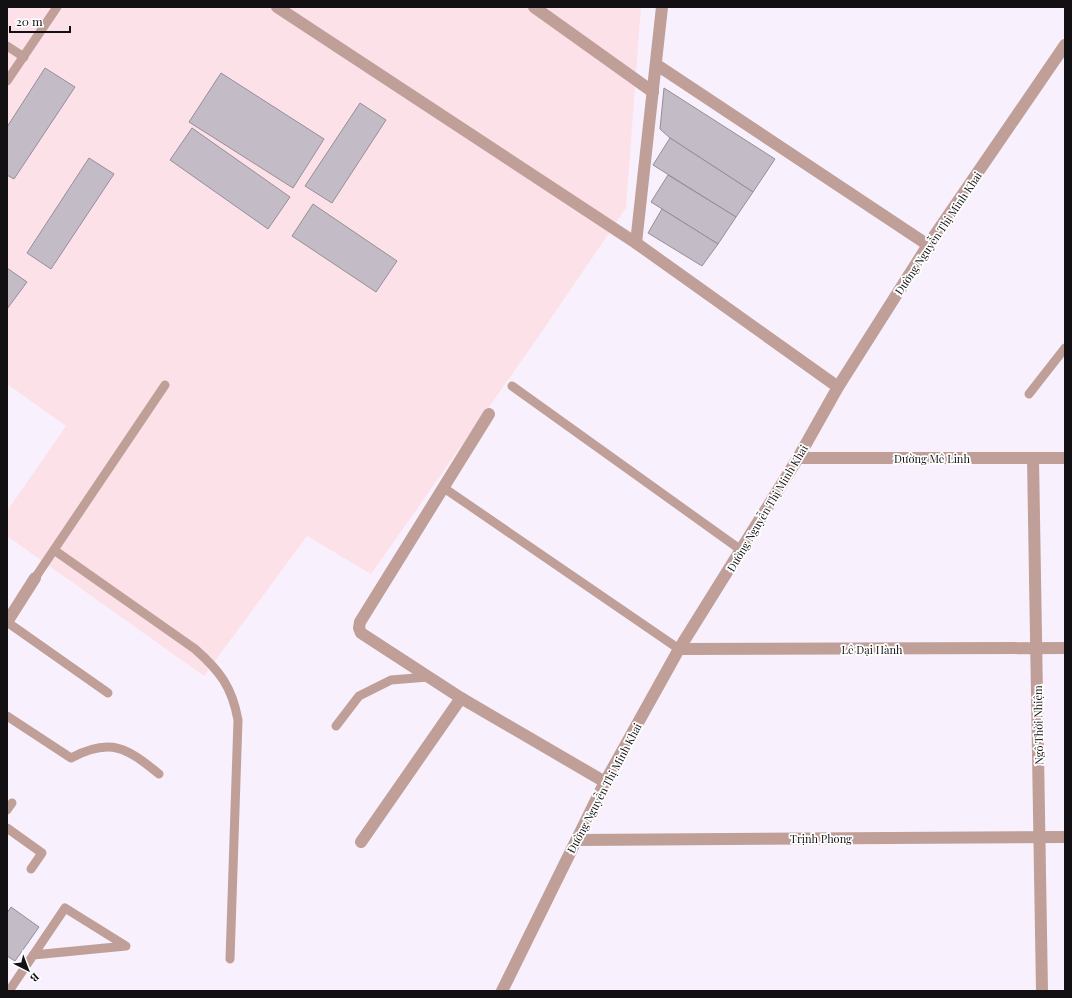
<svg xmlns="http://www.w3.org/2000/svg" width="1072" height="998" font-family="'Playfair Display',serif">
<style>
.education{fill:#fce2e8}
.building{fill:#c3bbc6;stroke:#958e98}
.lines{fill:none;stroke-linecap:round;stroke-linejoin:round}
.service{stroke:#bf9f98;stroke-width:9}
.minor{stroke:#bf9f98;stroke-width:12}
.tertiary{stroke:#bf9f98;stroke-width:12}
.labels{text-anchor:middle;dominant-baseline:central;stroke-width:3.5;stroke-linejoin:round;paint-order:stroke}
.street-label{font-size:11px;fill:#121013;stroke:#fff}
</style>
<rect width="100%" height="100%" fill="#f8f0fc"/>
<polygon class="education" points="7,7 641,7 626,208 539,336 371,574 307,536 204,676 7,536 7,511 66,426 7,384"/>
<g class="building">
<polygon points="45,68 75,87 14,179 7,175 7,127"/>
<polygon points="221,73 324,139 293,188 189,122"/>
<polygon points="664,88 775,159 753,192 670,138 660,129"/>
<polygon points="360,103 386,120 332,203 305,186"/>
<polygon points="192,128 290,197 268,229 170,160"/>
<polygon points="670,138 753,192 736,217 653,165"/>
<polygon points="89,158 114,174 51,269 27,253"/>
<polygon points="668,175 736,217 718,244 651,202"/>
<polygon points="313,204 397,261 376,292 292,236"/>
<polygon points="662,209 718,244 702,266 648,233"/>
<polygon points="7,268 27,282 7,309"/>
<polygon points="11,907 39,927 15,961 7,956 7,913"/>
</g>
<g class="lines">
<g class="service">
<polyline points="7,46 24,57"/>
<polyline points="7,81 57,7"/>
<polyline points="512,386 741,550"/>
<polyline points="1029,394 1065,348"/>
<polyline points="444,488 679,649"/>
<path d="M54,550L195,649C220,671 232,687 238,720L230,959"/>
<polyline points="35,578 165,385"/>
<polyline points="7,622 108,693"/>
<path d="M7,716L71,758C111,737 127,748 159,774"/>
<polyline points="336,726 359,696 391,680 428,677"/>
<polyline points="7,810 12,803"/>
<polyline points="7,828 42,853 31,869"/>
<polyline points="9,991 65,908 126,946 33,955"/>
</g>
<g class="minor">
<polyline points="277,7 636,243 838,387"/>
<polyline points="534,7 653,92"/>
<polyline points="657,65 928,245"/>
<polyline points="636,243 662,7"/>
<polyline points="489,414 360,622 359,628 361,633 461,698 605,782"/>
<polyline points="798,458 1065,458"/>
<polyline points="1033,458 1042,991"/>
<polyline points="7,622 35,578"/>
<polyline points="679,649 1065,648"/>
<polyline points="577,840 1065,837"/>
<polyline points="361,842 461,698"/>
</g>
<polyline class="tertiary" points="502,991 605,782 679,649 798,458 838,387 928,245 1065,45"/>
</g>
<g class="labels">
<g class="street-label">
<text transform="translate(938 233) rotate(-56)">Đường Nguyễn Thị Minh Khai</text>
<text x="932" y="458">Đường Mê Linh</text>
<text transform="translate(767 508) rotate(-59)">Đường Nguyễn Thị Minh Khai</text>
<text x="872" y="649">Lê Đại Hành</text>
<text transform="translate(1038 725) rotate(-91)">Ngô Thời Nhiệm</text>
<text transform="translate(604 788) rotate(-62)">Đường Nguyễn Thị Minh Khai</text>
<text x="821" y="838">Trịnh Phong</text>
</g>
</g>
<rect width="1072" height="998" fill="none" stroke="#121013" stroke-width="16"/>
<g transform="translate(28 970) rotate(138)" stroke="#ffffff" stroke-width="3" paint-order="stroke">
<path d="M0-3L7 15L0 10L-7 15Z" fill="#121013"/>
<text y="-6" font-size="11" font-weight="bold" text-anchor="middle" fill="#121013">B</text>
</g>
<path d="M10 26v6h60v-6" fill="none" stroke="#121013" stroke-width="2"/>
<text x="16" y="26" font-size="12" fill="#121013" stroke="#ffffff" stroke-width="3" paint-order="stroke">20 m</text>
</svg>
